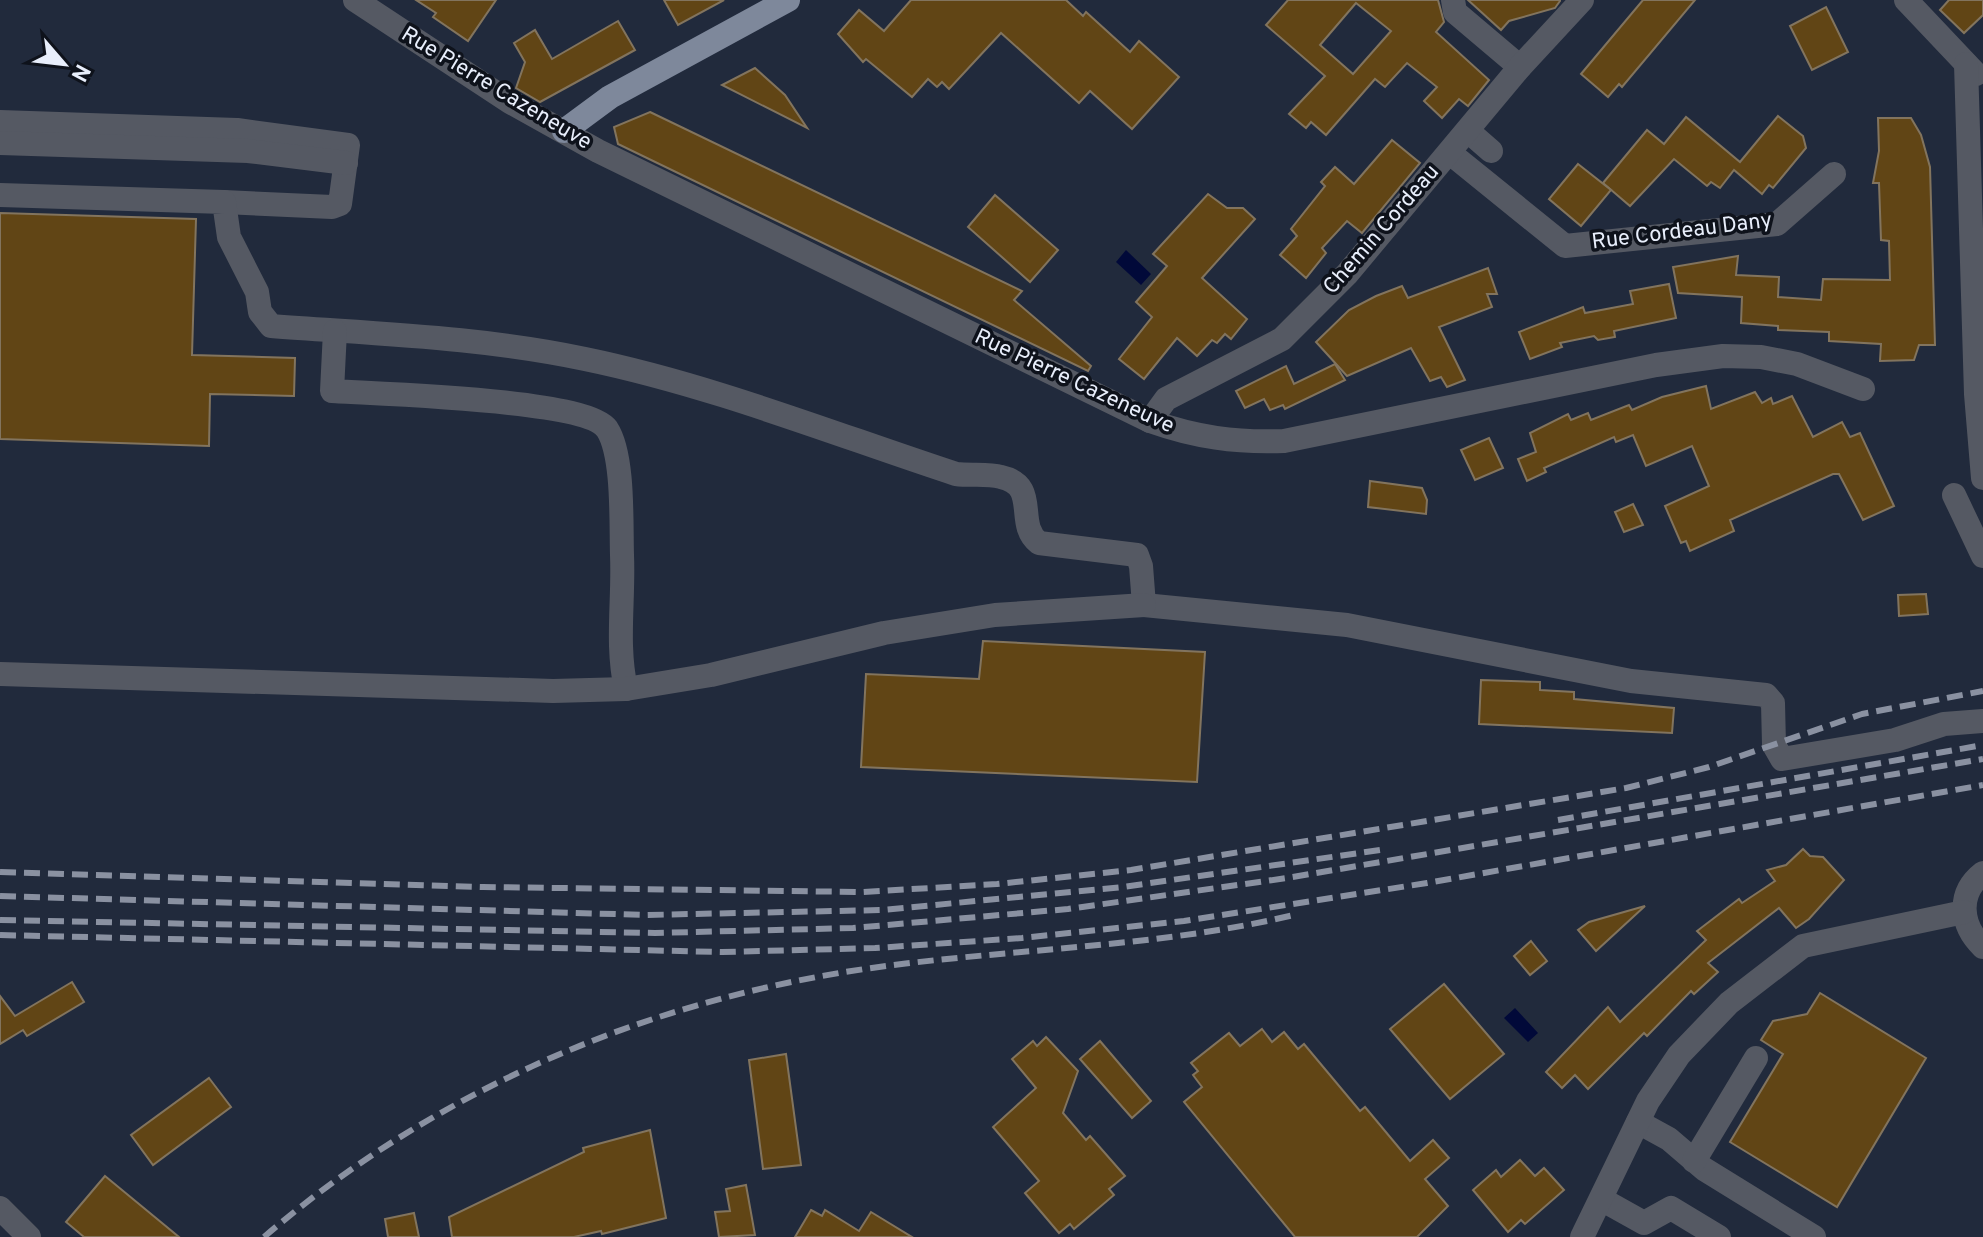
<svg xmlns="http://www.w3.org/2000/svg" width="1983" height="1237" font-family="Overpass,sans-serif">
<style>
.water{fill:#010939}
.building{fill:#614515;stroke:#82745e;stroke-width:2;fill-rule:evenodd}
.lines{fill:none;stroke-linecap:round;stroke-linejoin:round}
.minor{stroke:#555963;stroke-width:24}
.major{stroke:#7e889b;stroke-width:24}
.rail{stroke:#8a91a1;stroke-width:6;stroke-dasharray:16 8;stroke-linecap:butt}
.labels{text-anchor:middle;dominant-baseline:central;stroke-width:7;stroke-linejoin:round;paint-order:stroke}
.street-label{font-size:22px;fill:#e8eefb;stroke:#0e121b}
</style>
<rect width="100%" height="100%" fill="#212a3c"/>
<g class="water">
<polygon points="1126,250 1151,274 1141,285 1116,262"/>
<polygon points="1515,1008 1538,1033 1528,1042 1504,1018"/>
</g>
<g class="building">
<polygon points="416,0 496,0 468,41 433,17 436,13"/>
<polygon points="664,0 724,0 678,25"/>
<polygon points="911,0 1066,0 1083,16 1086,12 1130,52 1139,41 1179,77 1132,129 1090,91 1079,103 1001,33 949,89 942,82 937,87 928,79 912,97 866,59 863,62 838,34 859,10 884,31"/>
<path d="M1288,0H1438L1444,22L1436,32L1489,80L1468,106L1459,99L1442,118L1424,101L1437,87L1407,63L1385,87L1375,79L1326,135L1311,122L1306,128L1289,114L1325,76L1266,25ZM1356,3L1391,31L1353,74L1320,45Z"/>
<polygon points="1468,0 1560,0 1560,1 1555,8 1509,21 1501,30"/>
<polygon points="1643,0 1695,0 1622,87 1619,84 1608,97 1581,74"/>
<polygon points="1949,0 1983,0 1983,15 1964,33 1940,10"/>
<polygon points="1826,7 1848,52 1812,70 1790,26"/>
<polygon points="618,21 635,50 540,102 516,88 525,62 514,43 535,30 552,59"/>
<polygon points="755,68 785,95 807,128 722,85"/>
<polygon points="650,112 1022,291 1014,300 1091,366 1088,371 618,144 614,127"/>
<polygon points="1778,116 1803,136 1806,148 1773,188 1769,185 1762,194 1734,170 1720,188 1711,182 1707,186 1674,159 1630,206 1603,183 1647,130 1664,144 1686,117 1740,162"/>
<polygon points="1878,118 1911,118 1921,135 1930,167 1935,345 1919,345 1914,360 1880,361 1881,344 1829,341 1829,332 1778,330 1778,326 1741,323 1742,297 1678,293 1673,267 1738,256 1736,275 1779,277 1778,297 1821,300 1823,279 1890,280 1889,241 1881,240 1879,183 1873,183 1879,151"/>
<polygon points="1392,140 1420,163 1362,233 1347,221 1322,248 1326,253 1306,278 1280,255 1297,236 1291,229 1325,186 1321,182 1335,167 1354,184"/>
<polygon points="1578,164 1611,190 1581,226 1549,199"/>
<polygon points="1208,194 1227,208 1243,208 1255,219 1202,278 1247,319 1231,339 1225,334 1217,343 1212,340 1197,356 1177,338 1144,379 1119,359 1152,317 1136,302 1167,266 1153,254"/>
<polygon points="995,195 1058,250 1030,282 968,227"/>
<polygon points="0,213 196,219 192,355 295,358 294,396 210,394 209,446 0,439"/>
<polygon points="1488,268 1497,294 1487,294 1492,307 1439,327 1465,380 1447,387 1441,377 1430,381 1411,348 1347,376 1316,342 1349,310 1376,296 1402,286 1408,298"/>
<polygon points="1669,284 1676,318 1614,331 1615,337 1598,340 1594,336 1560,343 1562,347 1530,359 1519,332 1583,307 1585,313 1633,304 1630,291"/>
<polygon points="1335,364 1345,380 1285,409 1283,405 1270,410 1264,399 1245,408 1236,391 1286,366 1294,384"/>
<polygon points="1706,386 1711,409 1755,392 1762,403 1771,398 1773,404 1792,396 1813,437 1842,422 1850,437 1860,433 1894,506 1863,520 1839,474 1833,474 1730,520 1734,531 1690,551 1686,541 1681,543 1665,506 1709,486 1692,446 1646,466 1633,435 1616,442 1614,437 1544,468 1546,472 1527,481 1518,459 1536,452 1530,433 1568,414 1571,420 1588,413 1591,420 1629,405 1632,410 1662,397"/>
<polygon points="1489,438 1503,468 1475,480 1461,450"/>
<polygon points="1370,481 1422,488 1427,500 1426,514 1368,507"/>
<polygon points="1633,504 1643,525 1624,532 1615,512"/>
<polygon points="1926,594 1928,614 1899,616 1898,595"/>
<polygon points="983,641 1205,652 1197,782 861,767 866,674 979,679"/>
<polygon points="1481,680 1540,682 1540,690 1574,692 1574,699 1674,708 1672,733 1479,724"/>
<polygon points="1803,849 1810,856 1823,857 1844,880 1809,919 1796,928 1779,908 1708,963 1718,972 1694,994 1691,991 1647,1036 1644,1033 1588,1089 1575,1075 1562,1088 1546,1072 1608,1007 1620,1022 1706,940 1697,931 1739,899 1742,903 1775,881 1767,870 1786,865"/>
<polygon points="1645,906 1596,951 1578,930 1589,922"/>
<polygon points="1531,941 1547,961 1530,975 1514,956"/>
<polygon points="72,982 84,1002 27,1036 23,1030 0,1044 0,996 15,1016"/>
<polygon points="1444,984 1504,1054 1450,1099 1390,1029"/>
<polygon points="1820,993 1926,1058 1837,1207 1730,1142 1783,1054 1761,1040 1773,1021 1807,1014"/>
<polygon points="1262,1029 1272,1042 1284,1032 1298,1049 1304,1044 1360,1111 1365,1107 1410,1161 1433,1140 1449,1158 1425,1179 1448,1206 1417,1237 1295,1237 1184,1102 1202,1087 1193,1075 1198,1071 1191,1063 1229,1033 1240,1046"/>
<polygon points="1046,1037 1078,1071 1063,1113 1086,1140 1090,1136 1125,1176 1109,1189 1114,1195 1074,1229 1070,1224 1059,1233 1025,1193 1039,1181 993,1127 1036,1088 1012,1059 1033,1041 1037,1046"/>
<polygon points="1100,1041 1151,1101 1132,1118 1080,1059"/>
<polygon points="786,1054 801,1165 763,1169 749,1060"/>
<polygon points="209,1078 231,1107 153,1165 131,1135"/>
<polygon points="650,1130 666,1218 602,1234 601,1231 574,1237 452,1237 449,1217 584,1152 583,1148"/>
<polygon points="1520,1160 1535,1176 1544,1168 1564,1190 1525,1224 1521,1220 1508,1232 1473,1190 1496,1170 1501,1177"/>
<polygon points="105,1176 179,1237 84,1237 66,1222"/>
<polygon points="746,1185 755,1235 719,1237 715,1212 730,1211 726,1189"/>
<polygon points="811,1210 822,1216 825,1210 859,1231 871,1212 912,1237 795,1237"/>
<polygon points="414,1213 419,1237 388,1237 385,1219"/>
</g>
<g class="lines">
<g class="minor">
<path d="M355,0L510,102L598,151L1150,421C1195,437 1236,443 1284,441L1656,365L1723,356L1761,357L1797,364L1863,389"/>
<polyline points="1453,0 1455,12 1520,67"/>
<polyline points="1906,0 1976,74"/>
<polyline points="1966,64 1976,394 1983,478"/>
<polyline points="0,122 237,130 348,145 340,204 332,207 224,202"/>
<polyline points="1468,131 1491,151"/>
<polyline points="0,143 248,151 346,163"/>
<polyline points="1450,153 1565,246 1777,224 1834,174"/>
<path d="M0,195L224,202L229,237L257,292L260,312L271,326C376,334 481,337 585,359C711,385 834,434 956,474C971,476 987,473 1001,477C1041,486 1014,524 1039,543L1137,555L1141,566L1144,605L1347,625L1631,681L1766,695L1773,703L1774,745L1782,759L1895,740L1944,724L1983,721"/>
<path d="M335,331L332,391C376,394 586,399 607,429C624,455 621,523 622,555C624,600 616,644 626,689"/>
<polyline points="1150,421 1166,399 1282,339 1347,274 1520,67 1582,0"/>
<polyline points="1954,495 1983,556"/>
<polyline points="0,674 553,691 626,689 711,675 884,633 995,615 1144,605"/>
<path d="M1983,873C1957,893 1960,925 1983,947"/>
<polyline points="1638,1122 1669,1139 1704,1169 1814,1237"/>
<polyline points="1694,1161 1756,1058"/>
<polyline points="1601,1199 1644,1223 1671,1208 1719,1237"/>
<polyline points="0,1208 29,1237"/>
<polyline points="1582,1237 1648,1101 1679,1055 1729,1003 1803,946 1964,912"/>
</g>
<polyline class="major" points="564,131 610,97 788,0"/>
<g class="rail">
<polyline points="1558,820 1983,745"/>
<polyline points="0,872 483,887 863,892 997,884 1131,870 1626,788 1709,767 1862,714 1983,691"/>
<polyline points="0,896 646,915 882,910 1123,887 1380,850"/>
<polyline points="0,920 655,933 853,928 1068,909 1287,878 1983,759"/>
<polyline points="0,935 722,952 875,948 1022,938 1184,921 1427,883 1983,785"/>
<path d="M264,1237C440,1086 657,996 886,966C1023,948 1162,947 1298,914"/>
</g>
</g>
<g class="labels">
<g class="street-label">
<text transform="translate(496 89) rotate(31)">Rue Pierre Cazeneuve</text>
<text transform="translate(1382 230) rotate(-49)">Chemin Cordeau</text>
<text transform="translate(1682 232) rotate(-7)">Rue Cordeau Dany</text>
<text transform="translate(1074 382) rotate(25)">Rue Pierre Cazeneuve</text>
</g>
</g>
<g transform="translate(64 64) rotate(118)" stroke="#0e121b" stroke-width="6" paint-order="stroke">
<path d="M0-6L14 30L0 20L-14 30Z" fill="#e8eefb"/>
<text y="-12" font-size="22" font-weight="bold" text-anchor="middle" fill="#e8eefb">N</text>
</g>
</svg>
